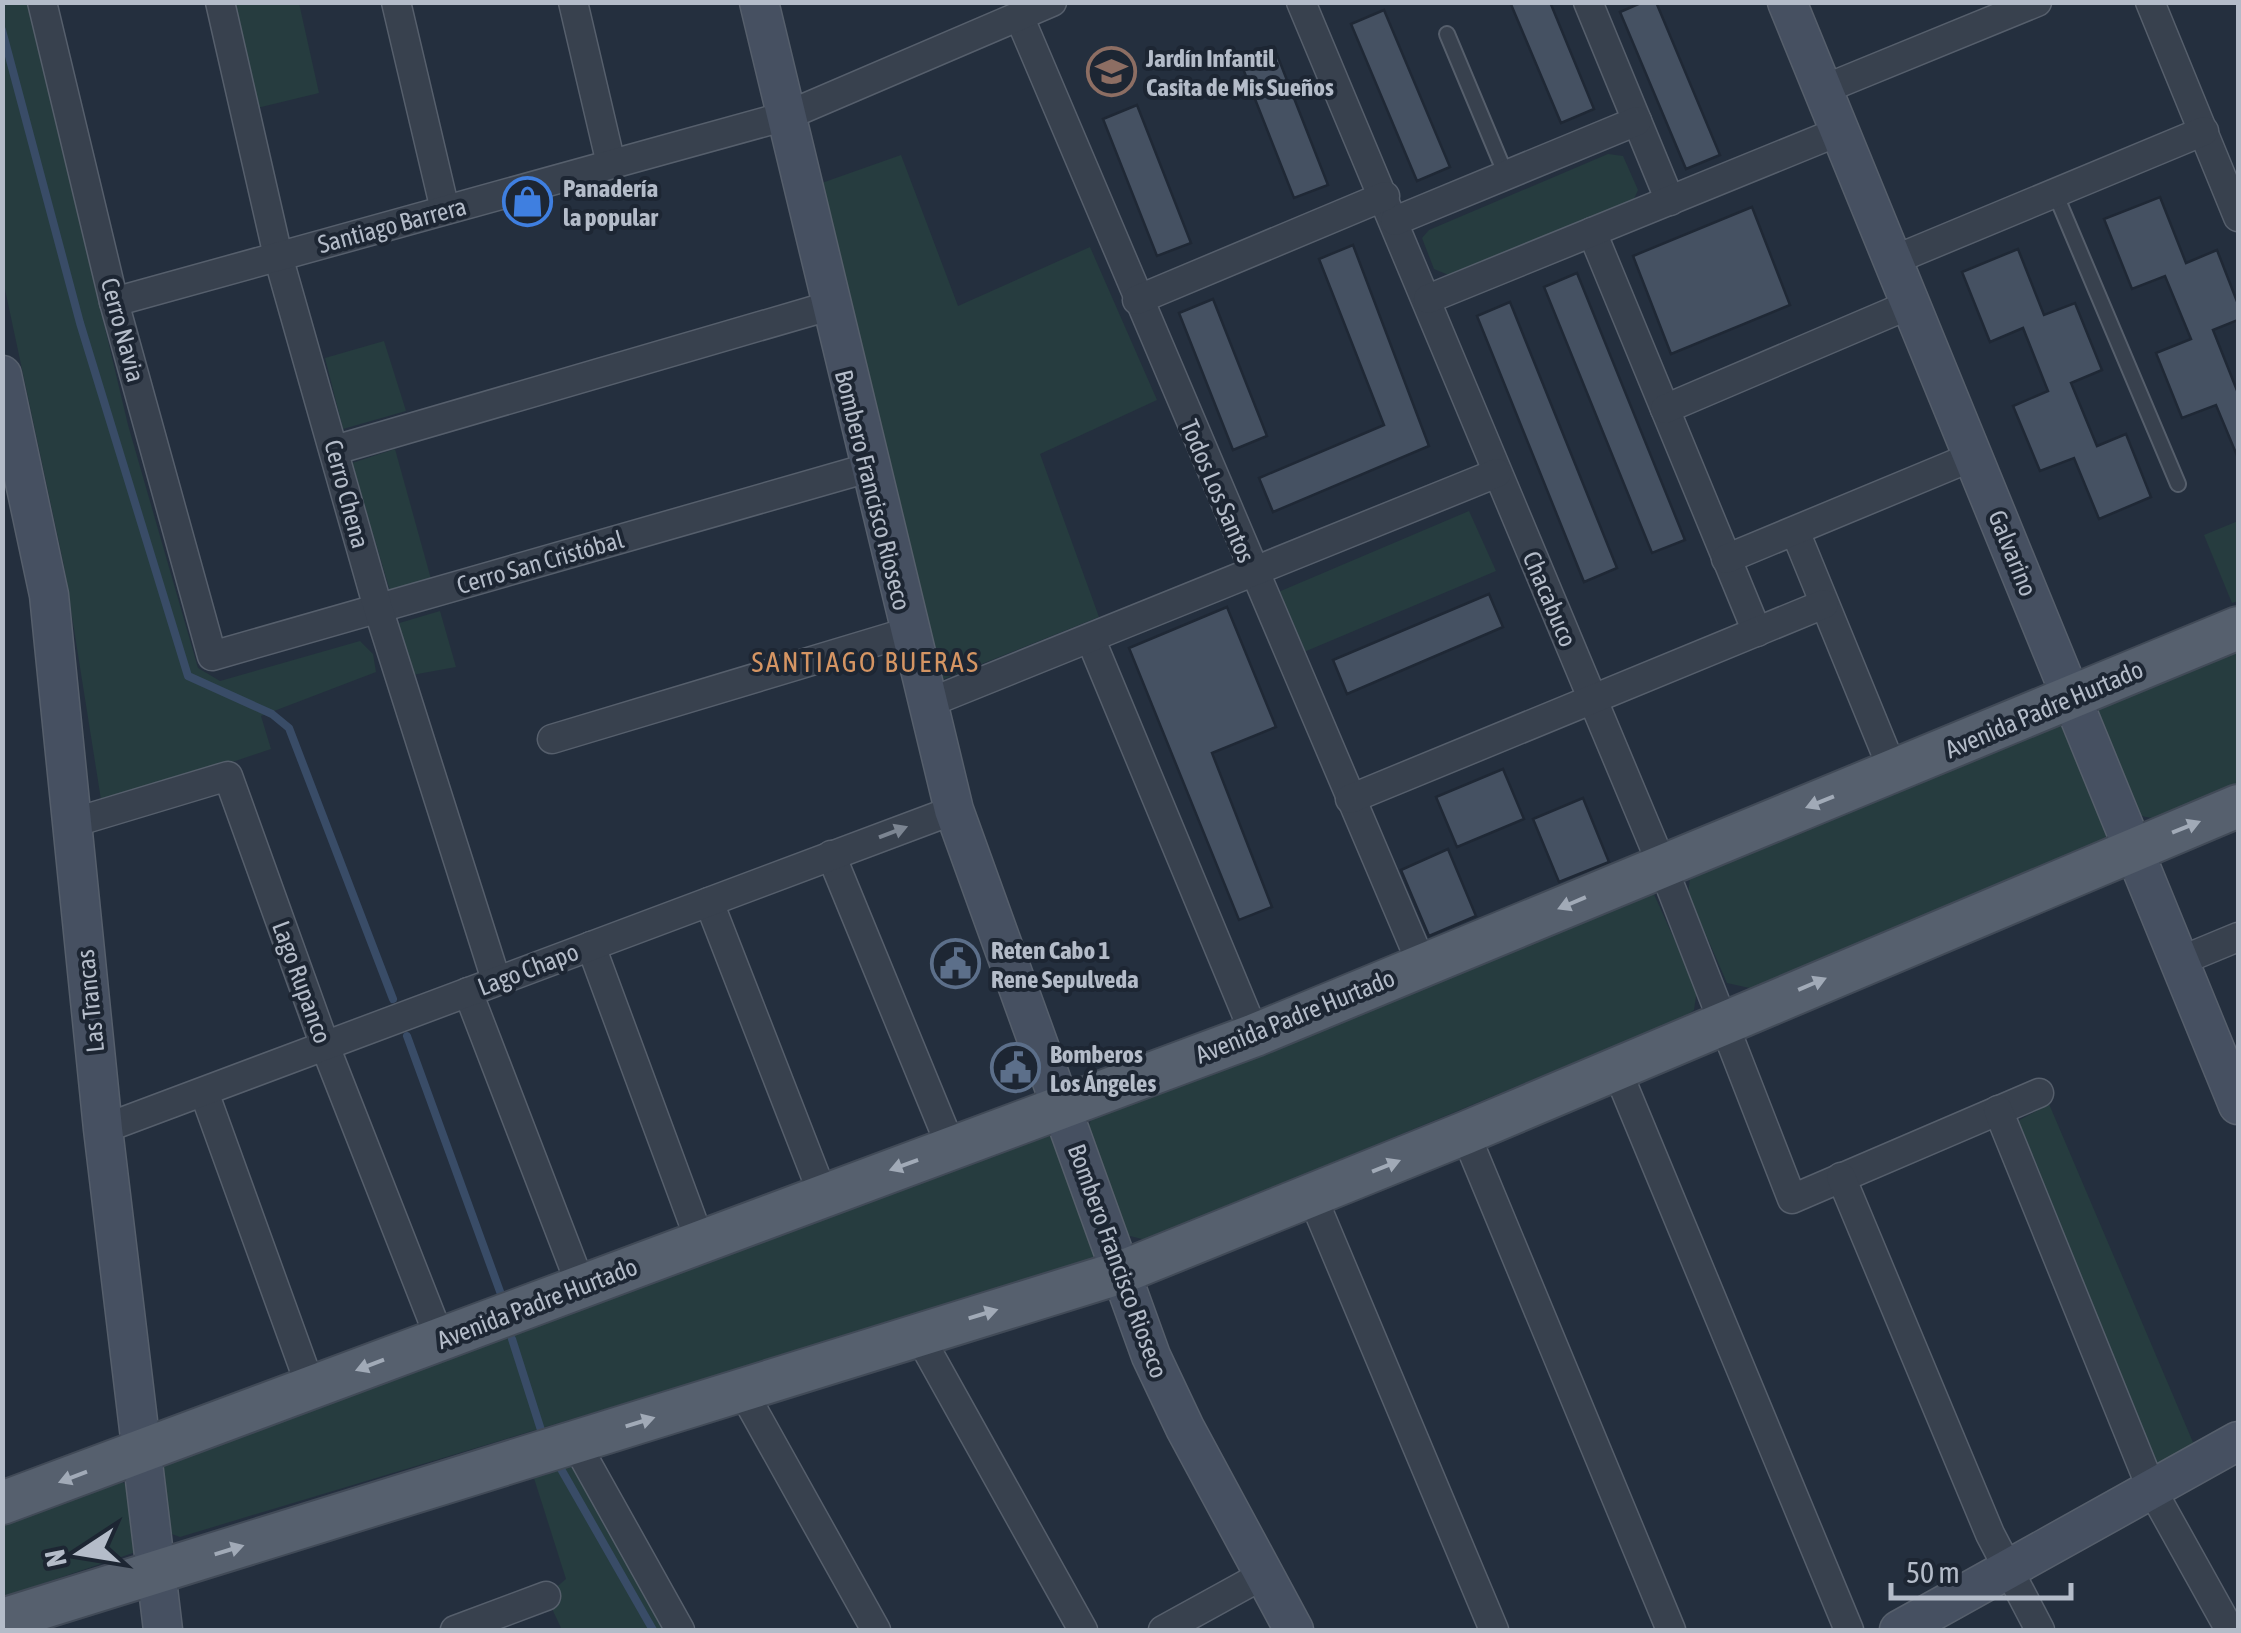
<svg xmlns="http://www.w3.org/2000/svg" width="2241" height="1633" font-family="'Asap Condensed',sans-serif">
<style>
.green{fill:#263c3f}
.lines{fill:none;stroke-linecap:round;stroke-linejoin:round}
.stream{stroke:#394c67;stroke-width:8}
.building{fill:#455162;stroke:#1f2835;stroke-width:2.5}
.lane-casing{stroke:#565f6c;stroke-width:18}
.street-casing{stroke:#565f6c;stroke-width:31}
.secondary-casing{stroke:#565f6c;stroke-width:41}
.primary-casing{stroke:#414a57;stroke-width:46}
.lane{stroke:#38414e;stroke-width:14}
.street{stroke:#38414e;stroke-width:28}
.secondary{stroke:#465061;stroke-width:38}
.primary{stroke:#56606e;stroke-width:42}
.oneway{fill:#a1aab7}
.oneway2{fill:#7c8592}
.labels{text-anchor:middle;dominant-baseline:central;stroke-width:8;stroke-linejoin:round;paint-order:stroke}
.poi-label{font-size:25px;font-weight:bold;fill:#b4bcc9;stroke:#1d2633;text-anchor:start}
.street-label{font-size:25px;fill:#b4bcc9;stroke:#1d2633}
.neighbourhood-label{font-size:28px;letter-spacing:2.5px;fill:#d59563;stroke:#1d2633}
</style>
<rect width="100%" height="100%" fill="#242f3e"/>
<g class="green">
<polygon points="2,3 28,3 128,425 198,668 220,681 360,641 373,654 376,672 261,716 271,749 102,806 64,566 3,280"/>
<polygon points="233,3 299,3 319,93 257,108"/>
<polygon points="1608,154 1623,156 1638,190 1634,199 1451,276 1434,269 1422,238 1429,230"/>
<polygon points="901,155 958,306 1090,247 1157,400 1040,454 1099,617 939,681 816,185"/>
<polygon points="384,341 406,411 343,429 325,358"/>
<polygon points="395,449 431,579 390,591 352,463"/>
<polygon points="1469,511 1496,571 1304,652 1276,593"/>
<polygon points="2238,521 2238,601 2232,603 2204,535"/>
<polygon points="440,611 456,667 412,675 396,624"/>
<path d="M2238,641V789C2208,801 2164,831 2134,812L2097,712L2102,701Z"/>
<polygon points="2062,722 2110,827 2104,841 1754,989 1727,983 1688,894 1691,870"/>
<polygon points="1653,892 1697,990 1694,1010 1684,1017 1146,1240 1126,1235 1085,1136 1093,1114"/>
<polygon points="2049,1104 2195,1447 2155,1475 2014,1123"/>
<polygon points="1056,1132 1096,1255 1087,1264 180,1537 166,1532 160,1464"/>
<polygon points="572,1460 667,1630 562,1630 546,1596 566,1579 533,1475"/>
<polygon points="116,1478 128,1486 137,1547 133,1553 3,1597 3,1514"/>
</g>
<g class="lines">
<g class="stream">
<polyline points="2,30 80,323 188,676 272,714 289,728 393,999"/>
<polyline points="407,1036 502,1297"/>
<polyline points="512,1339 541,1430"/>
<polyline points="561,1469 653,1630"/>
</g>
</g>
<g class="building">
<polygon points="1510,2 1550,2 1594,109 1561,123"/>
<polygon points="1643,2 1656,2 1720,155 1686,169 1620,12"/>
<polygon points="1384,10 1450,167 1417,181 1351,24"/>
<polygon points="1274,47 1328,185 1294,198 1240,61"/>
<polygon points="1137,105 1191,243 1157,256 1103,119"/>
<polygon points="2160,197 2186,263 2217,250 2238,304 2238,320 2213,330 2238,393 2238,458 2216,405 2182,418 2156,353 2191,339 2165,276 2132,289 2104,219"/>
<polygon points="1752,207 1790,305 1671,354 1633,256"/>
<polygon points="1353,245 1429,446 1273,512 1259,478 1384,425 1319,259"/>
<polygon points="2018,249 2044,315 2075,303 2102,370 2071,383 2097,446 2126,434 2151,497 2099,519 2074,458 2040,471 2013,406 2048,391 2023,328 1990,342 1962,272"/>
<polygon points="1577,273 1685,540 1652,553 1544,287"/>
<polygon points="1213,299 1267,436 1233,450 1179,313"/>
<polygon points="1510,302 1617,568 1584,582 1477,316"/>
<polygon points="1489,594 1503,627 1347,694 1333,660"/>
<polygon points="1227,607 1276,727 1212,753 1272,907 1239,920 1129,648"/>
<polygon points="1503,769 1524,819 1457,847 1436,797"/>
<polygon points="1583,798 1609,862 1559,882 1533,819"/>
<polygon points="1448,849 1476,916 1429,936 1401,870"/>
</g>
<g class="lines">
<defs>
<g id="lane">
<polyline points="1447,34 1506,175"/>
<polyline points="2055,193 2178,484"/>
</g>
<g id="street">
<polyline points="42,2 114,302 212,656 868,468"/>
<polyline points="220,2 278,256 378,608 496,980"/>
<polyline points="396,2 445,210"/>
<polyline points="573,2 611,164"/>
<polyline points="1301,2 1662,865 1792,1199 2039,1093"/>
<polyline points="1588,2 1670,201"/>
<polyline points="2150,2 2238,217"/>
<polyline points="1019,16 1422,965"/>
<polyline points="1822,90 2037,2"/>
<polyline points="1395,221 1637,121"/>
<polyline points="1592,232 1757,632"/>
<polyline points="1894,260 2204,131"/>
<polyline points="1428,299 1840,131"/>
<polyline points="1137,300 1385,196"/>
<polyline points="114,302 786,116 1052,2"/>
<polyline points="1665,409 1911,304"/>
<polyline points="335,450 829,306"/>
<polyline points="1795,531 1894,773"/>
<polyline points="1726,559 1974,456"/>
<polyline points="1091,640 1255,1035"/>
<polyline points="926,704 1497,473"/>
<polyline points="552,739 908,632"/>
<polyline points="1350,799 1824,604"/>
<polyline points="72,823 228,776 325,1046 440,1339"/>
<polyline points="831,855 951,1147"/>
<polyline points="709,902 823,1195"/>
<polyline points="591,946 700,1241"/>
<polyline points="2180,961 2238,937"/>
<polyline points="468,992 581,1286"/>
<polyline points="1616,1068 1849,1630"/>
<polyline points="204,1092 311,1388"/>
<polyline points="1998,1110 2152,1490 2230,1630"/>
<polyline points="103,1129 954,810"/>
<polyline points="1465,1133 1671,1630"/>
<polyline points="1841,1177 1990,1534 2040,1630"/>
<polyline points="1312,1196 1494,1630"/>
<polyline points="918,1334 1083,1630"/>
<polyline points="742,1390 876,1630"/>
<polyline points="575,1442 680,1630"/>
<polyline points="455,1630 546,1596"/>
<polyline points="1163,1630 1263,1575"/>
</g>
<g id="secondary">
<polyline points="759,2 954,810 1151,1356 1185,1428 1294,1630"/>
<polyline points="1787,2 2238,1105"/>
<polyline points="2,375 49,595 103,1129 163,1630"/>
<polyline points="1899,1630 2238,1441"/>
</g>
<g id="primary">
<polyline points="2,1503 1255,1035 2238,628"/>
<polyline points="2,1620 1122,1272 1465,1133 2238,806"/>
</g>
</defs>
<use href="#lane" class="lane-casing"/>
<use href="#street" class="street-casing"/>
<use href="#secondary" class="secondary-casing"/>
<use href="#primary" class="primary-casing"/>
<use href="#lane" class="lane"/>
<use href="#street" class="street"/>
<use href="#secondary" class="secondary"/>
<use href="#primary" class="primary"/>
</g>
<defs><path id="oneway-solid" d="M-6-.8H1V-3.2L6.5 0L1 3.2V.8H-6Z" transform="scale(2.5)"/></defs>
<g class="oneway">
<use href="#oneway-solid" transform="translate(1820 802) rotate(158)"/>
<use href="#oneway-solid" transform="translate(2186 827) rotate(-22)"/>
<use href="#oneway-solid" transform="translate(1572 903) rotate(157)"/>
<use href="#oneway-solid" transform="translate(1812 984) rotate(-23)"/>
<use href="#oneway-solid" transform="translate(904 1165) rotate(160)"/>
<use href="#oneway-solid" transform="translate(1386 1166) rotate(-22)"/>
<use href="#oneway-solid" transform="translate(983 1314) rotate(-17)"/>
<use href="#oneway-solid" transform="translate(370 1365) rotate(159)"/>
<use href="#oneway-solid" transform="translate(640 1422) rotate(-17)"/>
<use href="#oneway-solid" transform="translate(73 1477) rotate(159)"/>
<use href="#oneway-solid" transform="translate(229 1550) rotate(-17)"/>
</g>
<use class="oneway2" href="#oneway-solid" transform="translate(893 832) rotate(-21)"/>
<defs>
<symbol id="school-ring" viewBox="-11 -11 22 22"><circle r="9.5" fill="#1d2633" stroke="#8d6e63" stroke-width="1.5"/><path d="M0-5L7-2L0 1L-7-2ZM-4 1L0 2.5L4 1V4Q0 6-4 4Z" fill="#8d6e63"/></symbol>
<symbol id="shop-ring" viewBox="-11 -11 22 22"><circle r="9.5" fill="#1d2633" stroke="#3f7fe0" stroke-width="1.5"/><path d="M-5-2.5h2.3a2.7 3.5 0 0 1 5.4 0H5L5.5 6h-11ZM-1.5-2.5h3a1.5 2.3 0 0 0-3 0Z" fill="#3f7fe0"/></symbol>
<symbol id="civic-ring" viewBox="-11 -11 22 22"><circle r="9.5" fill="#1d2633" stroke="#5c6f8a" stroke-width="1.5"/><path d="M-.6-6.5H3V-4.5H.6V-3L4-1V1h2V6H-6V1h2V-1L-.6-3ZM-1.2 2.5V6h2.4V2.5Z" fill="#5c6f8a"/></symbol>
</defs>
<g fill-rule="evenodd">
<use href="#school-ring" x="1084" y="44" width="55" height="55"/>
<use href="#shop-ring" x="500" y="174" width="55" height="55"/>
<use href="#civic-ring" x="928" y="936" width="55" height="55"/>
<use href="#civic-ring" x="988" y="1040" width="55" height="55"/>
</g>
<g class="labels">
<g class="poi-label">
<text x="1146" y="58">Jardín Infantil<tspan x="1146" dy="29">Casita de Mis Sueños</tspan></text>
<text x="563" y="188">Panadería<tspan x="563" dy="29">la popular</tspan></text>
<text x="991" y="950">Reten Cabo 1<tspan x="991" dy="29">Rene Sepulveda</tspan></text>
<text x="1050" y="1054">Bomberos<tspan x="1050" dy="29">Los Ángeles</tspan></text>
</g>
<g class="street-label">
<text transform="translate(392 225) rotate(-15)">Santiago Barrera</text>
<text transform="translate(123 330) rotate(75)">Cerro Navia</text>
<text transform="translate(873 490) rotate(76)">Bombero Francisco Rioseco</text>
<text transform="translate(1218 491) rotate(67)">Todos Los Santos</text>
<text transform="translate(347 494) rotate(75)">Cerro Chena</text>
<text transform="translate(2013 553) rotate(68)">Galvarino</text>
<text transform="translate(540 562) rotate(-16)">Cerro San Cristóbal</text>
<text transform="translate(1550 599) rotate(67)">Chacabuco</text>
<text transform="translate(2044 709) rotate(-23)">Avenida Padre Hurtado</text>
<text transform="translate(528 969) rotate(-21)">Lago Chapo</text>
<text transform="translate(302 982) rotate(70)">Lago Rupanco</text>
<text transform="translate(90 1001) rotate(-96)">Las Trancas</text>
<text transform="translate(1295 1016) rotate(-22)">Avenida Padre Hurtado</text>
<text transform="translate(1118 1261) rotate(70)">Bombero Francisco Rioseco</text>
<text transform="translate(537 1303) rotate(-21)">Avenida Padre Hurtado</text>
</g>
<g class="neighbourhood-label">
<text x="866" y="662">SANTIAGO BUERAS</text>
</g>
</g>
<rect width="2241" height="1633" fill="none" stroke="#b4bcc9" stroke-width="10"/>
<g transform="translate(80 1553) rotate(258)" stroke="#1d2633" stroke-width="8" paint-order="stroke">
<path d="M0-8L18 38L0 25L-18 38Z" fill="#b4bcc9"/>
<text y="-15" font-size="28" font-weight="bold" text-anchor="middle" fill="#b4bcc9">N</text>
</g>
<path d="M1891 1583v15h180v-15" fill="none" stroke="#b4bcc9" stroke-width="5"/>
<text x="1906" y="1583" font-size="30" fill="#b4bcc9" stroke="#1d2633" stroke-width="8" paint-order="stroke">50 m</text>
</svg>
